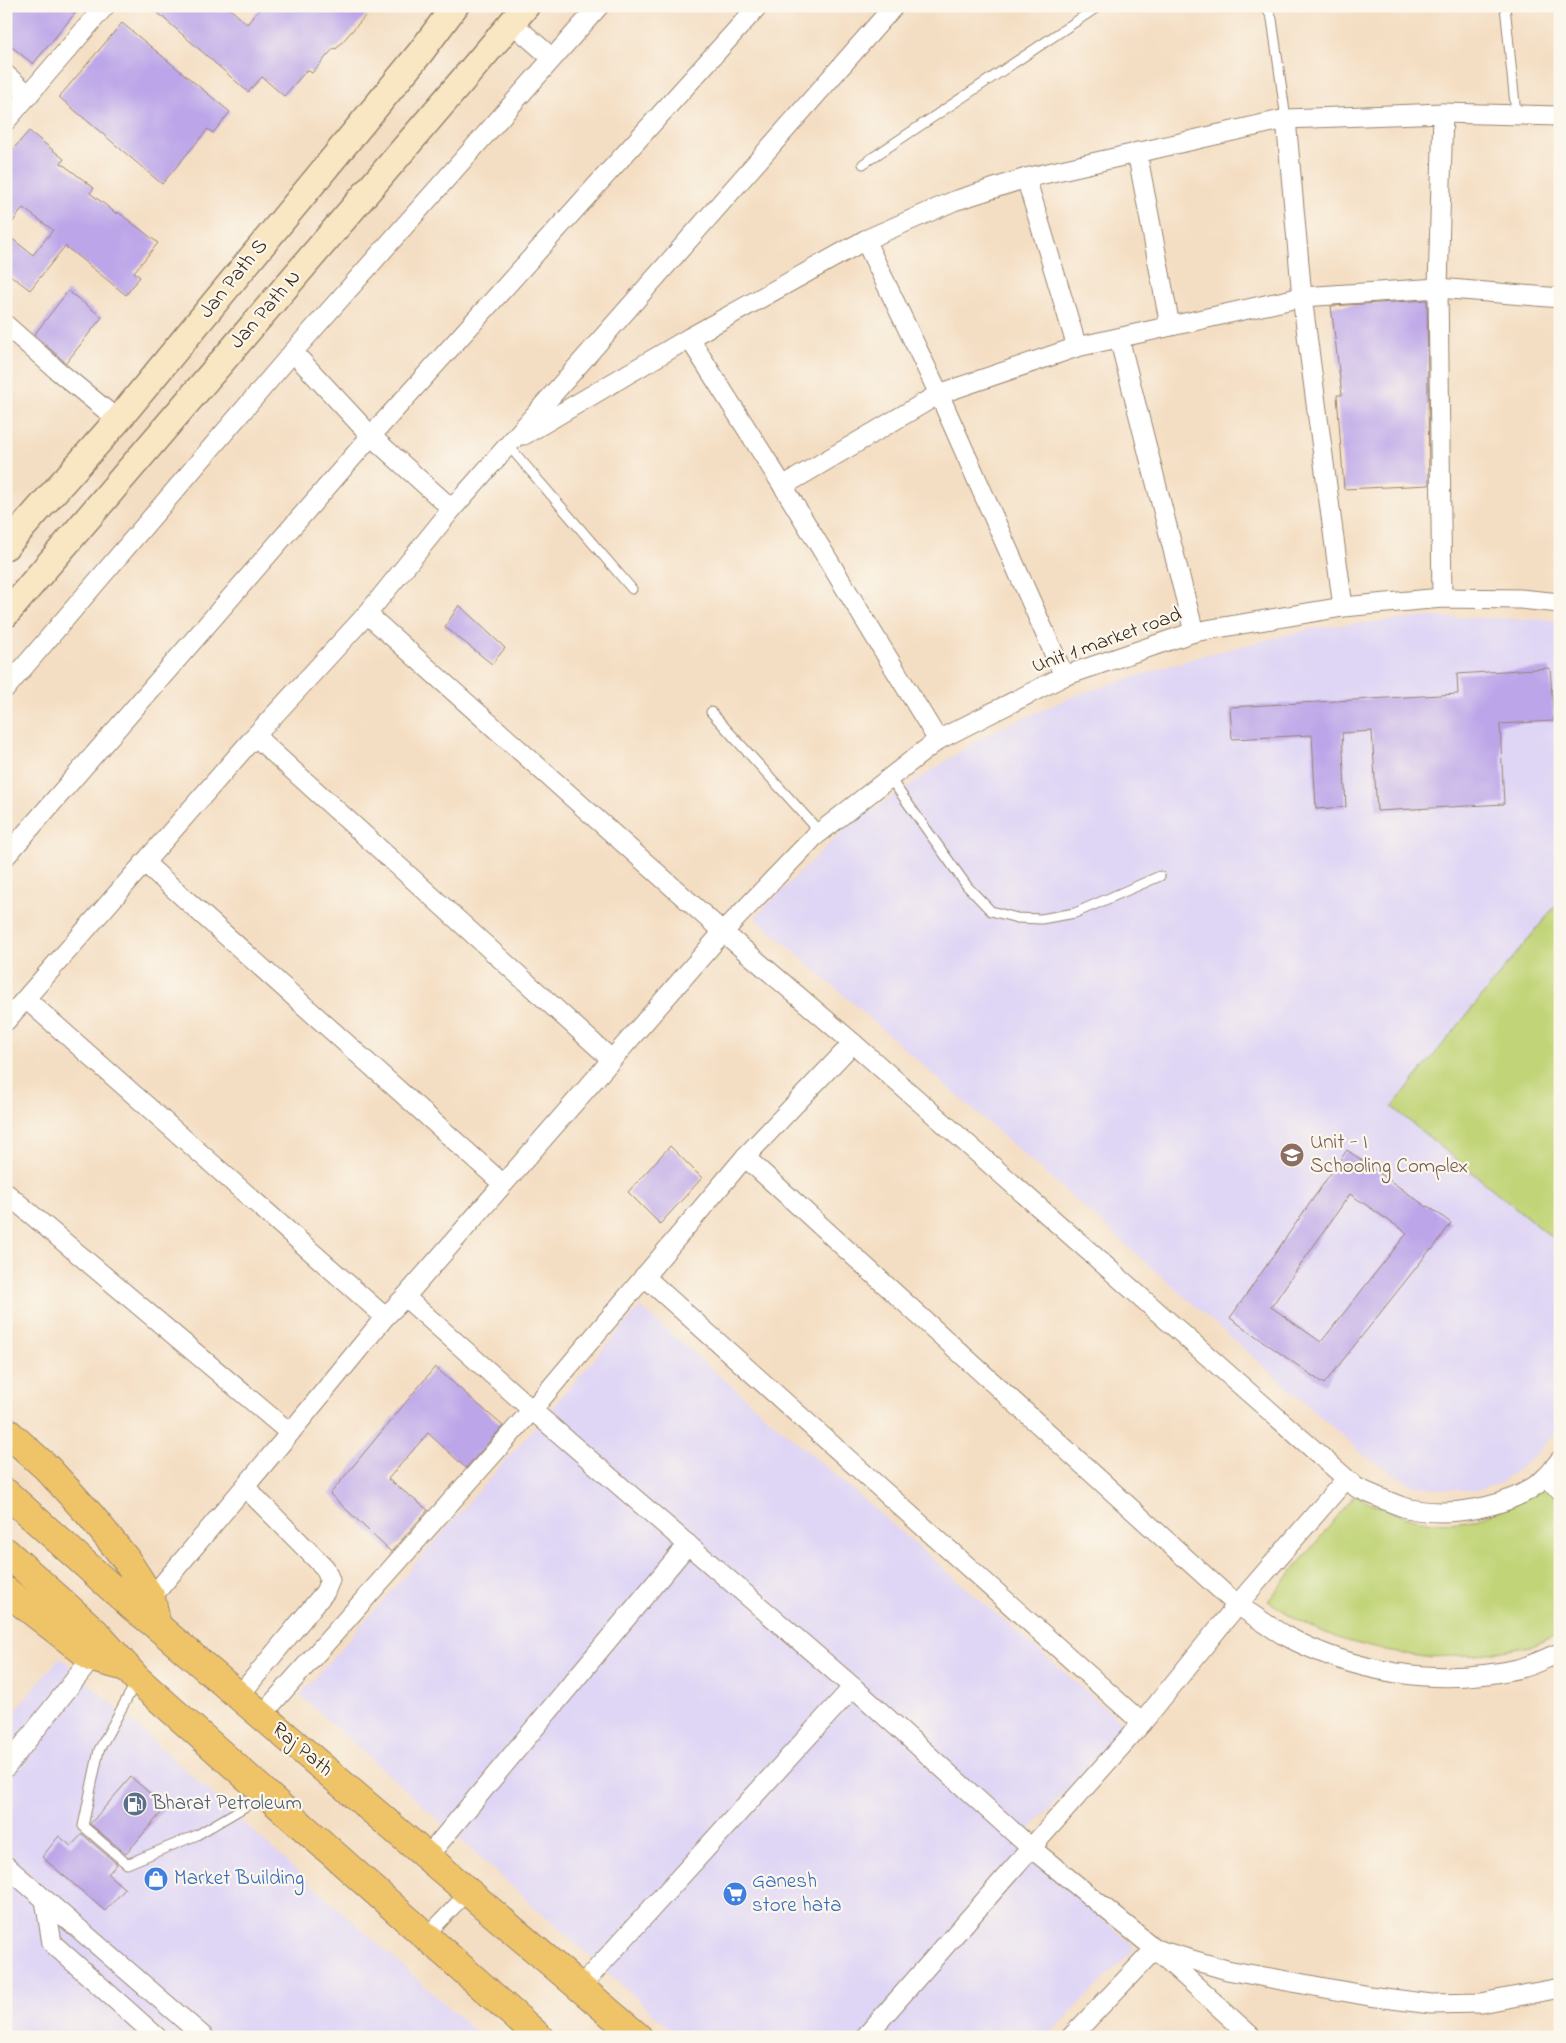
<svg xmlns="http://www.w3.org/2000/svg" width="1566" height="2043" font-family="'Indie Flower',sans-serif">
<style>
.built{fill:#dfd5f5}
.green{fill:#c1d477;stroke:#7e7f4a}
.building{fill:#bca5e9;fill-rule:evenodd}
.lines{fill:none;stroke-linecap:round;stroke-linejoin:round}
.service-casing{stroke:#988470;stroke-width:11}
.pedestrian-casing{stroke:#988470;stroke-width:16}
.minor-casing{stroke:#988470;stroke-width:21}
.secondary-casing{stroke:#988470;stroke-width:29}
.primary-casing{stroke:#988470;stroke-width:30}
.service{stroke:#fff;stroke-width:9}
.pedestrian{stroke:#fff;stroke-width:14}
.minor{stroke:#fff;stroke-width:19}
.secondary{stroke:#f9e7c3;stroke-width:26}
.primary{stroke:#efc469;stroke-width:28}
.labels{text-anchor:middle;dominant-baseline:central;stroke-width:4.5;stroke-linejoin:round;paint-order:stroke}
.street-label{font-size:21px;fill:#3b2a1e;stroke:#fbf7ec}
.education-label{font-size:21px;fill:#785e54;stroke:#fbf7ec;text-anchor:start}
.service-label{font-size:21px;fill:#4e5e75;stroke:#fbf7ec;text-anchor:start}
.shop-label{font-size:21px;fill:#366cbe;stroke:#fbf7ec;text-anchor:start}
</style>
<rect width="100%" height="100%" fill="#fbf7ec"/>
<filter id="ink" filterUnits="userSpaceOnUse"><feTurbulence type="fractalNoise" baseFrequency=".02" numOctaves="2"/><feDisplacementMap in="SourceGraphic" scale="10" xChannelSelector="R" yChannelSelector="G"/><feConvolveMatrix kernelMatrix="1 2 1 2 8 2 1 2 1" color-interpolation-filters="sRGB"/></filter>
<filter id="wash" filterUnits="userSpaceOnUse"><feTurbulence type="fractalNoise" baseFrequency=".0096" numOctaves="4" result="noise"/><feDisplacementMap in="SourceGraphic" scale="20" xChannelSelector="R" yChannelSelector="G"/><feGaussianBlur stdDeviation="1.12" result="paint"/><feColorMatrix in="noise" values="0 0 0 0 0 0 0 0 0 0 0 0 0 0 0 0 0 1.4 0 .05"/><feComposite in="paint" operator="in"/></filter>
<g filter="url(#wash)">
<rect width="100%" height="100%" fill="#f4dec3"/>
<g class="built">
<polygon points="1430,617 1540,619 1560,621 1560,1428 1533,1457 1501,1483 1474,1491 1415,1486 1365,1456 755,917 844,829 985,735 1079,694 1201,656 1320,627"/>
<polygon points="640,1307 1125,1725 1020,1840 1135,1948 1047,2037 679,2037 300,1695"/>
<polygon points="60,1657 481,2037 6,2037 6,1721"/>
</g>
<g class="green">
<polygon points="1560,900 1560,1244 1392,1107"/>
<path d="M1547,1488L1560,1499V1634L1530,1646L1496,1652L1460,1656L1424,1657L1385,1651L1340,1639L1303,1623L1268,1601L1355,1495C1394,1515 1436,1531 1480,1518C1503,1510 1525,1498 1547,1488Z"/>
</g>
<g id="blocks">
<g class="building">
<polygon points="12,6 81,6 33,64 6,42 6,13"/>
<polygon points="150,6 227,6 247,24 262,6 374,6 336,49 334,48 312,73 307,70 284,96 262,77 248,92"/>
<polygon points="122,23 230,112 213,133 208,129 162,184 59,97"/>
<polygon points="29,131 64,159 61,163 94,188 90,193 117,214 118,212 158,243 134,272 140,277 126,295 65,246 30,290 6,272 6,234 33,255 53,230 23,208 6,231 6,157"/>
<polygon points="68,291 102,317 66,363 34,335"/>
<polygon points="1427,300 1429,485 1344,489 1337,395 1342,395 1331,306"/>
<polygon points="459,605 505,648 492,664 445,627"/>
<polygon points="1550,668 1554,721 1500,724 1504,804 1377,811 1372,731 1342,733 1346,807 1316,809 1312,735 1232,739 1230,707 1458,694 1457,674"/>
<polygon points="670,1146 702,1178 660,1224 628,1192"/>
<path d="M1347,1150L1427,1207L1428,1206L1451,1223L1432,1250H1430L1324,1384L1230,1318ZM1350,1194L1407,1233L1321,1342L1271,1307Z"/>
<polygon points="435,1367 503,1426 466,1468 428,1433 388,1479 428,1510 391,1552 330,1494"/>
<polygon points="131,1777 166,1807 126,1854 90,1824"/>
<polygon points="82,1834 117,1864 108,1874 125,1889 105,1911 42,1857 59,1836 71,1846"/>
</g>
</g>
</g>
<g filter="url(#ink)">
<use href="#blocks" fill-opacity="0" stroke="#988470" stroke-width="1"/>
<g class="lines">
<defs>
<g id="service">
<polyline points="1266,6 1272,19 1286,119"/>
<polyline points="1505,6 1516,114"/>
<polyline points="863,164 1099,6"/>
<polyline points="508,445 632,589"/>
<polyline points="711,712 820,832"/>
<polyline points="889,777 967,886 991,911 1017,918 1041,919 1075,913 1160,876"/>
<polyline points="136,1682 99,1750 83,1826 127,1864 197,1835 263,1796"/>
</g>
<polyline id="pedestrian" points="426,1936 469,1891"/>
<g id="minor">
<polyline points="512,23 552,58"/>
<polyline points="6,75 29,95"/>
<polyline points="1286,119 1302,297 1343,607"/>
<polyline points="6,121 105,6"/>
<polyline points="1137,152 1170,326"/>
<polyline points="1026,178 1077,347"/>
<polyline points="865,240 939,394 1064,676"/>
<polyline points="6,325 58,371 118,420"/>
<polyline points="689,338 783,486"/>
<polyline points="1119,338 1194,632"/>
<polyline points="293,352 371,436 452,509"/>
<polyline points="524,435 689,338 865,240 954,201 1026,178 1286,119 1443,113 1560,116"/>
<polyline points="1442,598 1438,288 1443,113"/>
<path d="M367,614L723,932L853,1043L1357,1488C1372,1494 1388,1502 1403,1507C1446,1519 1512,1508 1545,1478C1551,1473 1555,1466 1560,1460"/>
<polyline points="6,688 293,352 599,6"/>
<polyline points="255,736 611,1059"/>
<polyline points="938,740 783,486 939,394 1077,347 1302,297 1438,288 1560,298"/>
<polyline points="6,856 371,436 758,6"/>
<polyline points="145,863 503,1184"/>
<polyline points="26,999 385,1317"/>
<polyline points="6,1021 255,736 367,614 452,509 894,6"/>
<path d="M745,1157L1237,1605C1252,1614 1267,1625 1282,1634C1354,1673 1436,1687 1517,1669C1531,1666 1546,1658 1560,1653"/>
<polyline points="6,1193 290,1433"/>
<polyline points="644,1276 1142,1723"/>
<polyline points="405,1297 532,1410 853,1687 1031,1848 1142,1723 1237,1605 1346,1479"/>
<polyline points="1546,1477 1560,1490"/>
<polyline points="151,1598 290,1433 385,1317 405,1297 723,932 814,837 938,740 1064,676 1194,632 1343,607 1442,598 1520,599 1560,603"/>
<polyline points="239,1696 325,1592 330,1580 325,1568 245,1487"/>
<polyline points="262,1715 532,1410 745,1157 853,1043"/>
<polyline points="6,1767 92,1658"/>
<polyline points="428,1856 688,1544"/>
<polyline points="6,1866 204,2037"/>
<polyline points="45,1900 52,1943 157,2037"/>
<polyline points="580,1987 853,1687"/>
<polyline points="865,2037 1031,1848 1155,1949 1252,2037"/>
<polyline points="1071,2037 1155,1949 1227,1970 1369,1996 1431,2004 1481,2003 1560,1988"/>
</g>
<g id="secondary">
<polyline points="6,546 118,420 420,53 455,6"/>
<polyline points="6,614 526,6"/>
</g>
<g id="primary">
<polyline points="6,1431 47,1468 91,1516 125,1558 151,1598 157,1626 638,2037"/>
<polyline points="6,1493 133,1607 157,1626"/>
<polyline points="6,1552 95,1632 137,1679 539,2037"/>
<polyline points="6,1591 92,1658 126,1667"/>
</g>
</defs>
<use href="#service" class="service-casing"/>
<use href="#pedestrian" class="pedestrian-casing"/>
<use href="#minor" class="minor-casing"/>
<use href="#secondary" class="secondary-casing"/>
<use href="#primary" class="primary-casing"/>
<use href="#service" class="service"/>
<use href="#pedestrian" class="pedestrian"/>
<use href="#minor" class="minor"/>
<use href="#secondary" class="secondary"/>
<use href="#primary" class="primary"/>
</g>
</g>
<defs>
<symbol id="school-disc" viewBox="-11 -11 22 22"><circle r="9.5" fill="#8d6e63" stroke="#fbf7ec"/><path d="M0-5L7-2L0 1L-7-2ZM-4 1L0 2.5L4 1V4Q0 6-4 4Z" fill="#fff"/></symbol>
<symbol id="fuel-disc" viewBox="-11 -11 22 22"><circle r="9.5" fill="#5c6f8a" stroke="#fbf7ec"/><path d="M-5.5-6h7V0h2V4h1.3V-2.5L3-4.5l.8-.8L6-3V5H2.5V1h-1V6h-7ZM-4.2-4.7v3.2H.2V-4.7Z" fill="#fff"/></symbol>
<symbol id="shop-disc" viewBox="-11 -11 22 22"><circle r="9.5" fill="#3f7fe0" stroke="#fbf7ec"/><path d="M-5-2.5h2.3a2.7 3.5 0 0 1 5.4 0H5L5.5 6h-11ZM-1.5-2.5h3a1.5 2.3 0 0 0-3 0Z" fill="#fff"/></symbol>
<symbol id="supermarket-disc" viewBox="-11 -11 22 22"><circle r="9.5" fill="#3f7fe0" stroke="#fbf7ec"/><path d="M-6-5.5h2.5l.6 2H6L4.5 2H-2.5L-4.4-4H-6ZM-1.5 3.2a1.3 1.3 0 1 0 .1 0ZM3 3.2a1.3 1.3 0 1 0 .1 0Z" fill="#fff"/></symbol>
</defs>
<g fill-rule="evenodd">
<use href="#school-disc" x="1278" y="1141" width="28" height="28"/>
<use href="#fuel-disc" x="121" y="1790" width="28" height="28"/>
<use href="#shop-disc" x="142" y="1865" width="28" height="28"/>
<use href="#supermarket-disc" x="721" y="1880" width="28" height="28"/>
</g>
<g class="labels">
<g class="street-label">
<text transform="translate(234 279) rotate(-51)">Jan Path S</text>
<text transform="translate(266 310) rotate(-49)">Jan Path N</text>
<text transform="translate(1107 641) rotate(-20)">Unit 1 market road</text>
<text transform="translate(302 1750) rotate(40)">Raj Path</text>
</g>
<g class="education-label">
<text x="1310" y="1143">Unit - I<tspan x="1310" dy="24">Schooling Complex</tspan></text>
</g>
<g class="service-label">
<text x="152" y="1804">Bharat Petroleum</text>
</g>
<g class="shop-label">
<text x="174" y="1879">Market Building</text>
<text x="752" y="1882">Ganesh<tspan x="752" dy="24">store hata</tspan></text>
</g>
</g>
<rect width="1566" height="2043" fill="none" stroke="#fbf7ec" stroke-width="25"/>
</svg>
